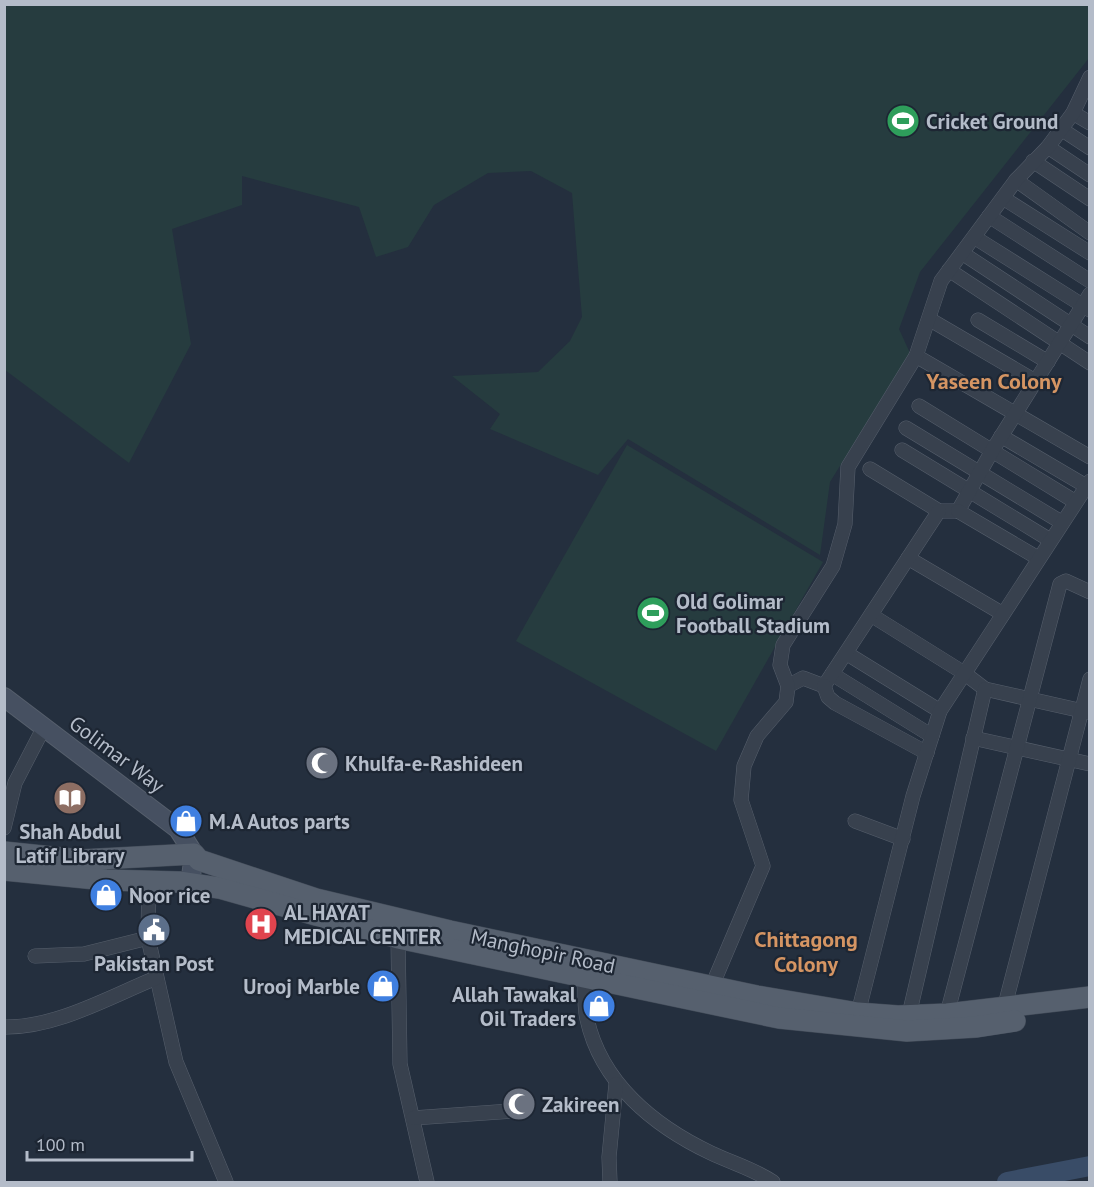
<svg xmlns="http://www.w3.org/2000/svg" width="1094" height="1187" font-family="'PT Sans',sans-serif">
<style>
.green{fill:#263c3f}
.lines{fill:none;stroke-linecap:round;stroke-linejoin:round}
.river{stroke:#394c67;stroke-width:20}
.street-casing{stroke:#565f6c;stroke-width:15}
.secondary-casing{stroke:#565f6c;stroke-width:20}
.primary-casing{stroke:#414a57;stroke-width:22}
.street{stroke:#38414e;stroke-width:14}
.secondary{stroke:#465061;stroke-width:18}
.primary{stroke:#56606e;stroke-width:21}
.labels{text-anchor:middle;dominant-baseline:central;stroke-width:4.5;stroke-linejoin:round;paint-order:stroke}
.poi-label{font-size:21px;font-weight:bold;fill:#b4bcc9;stroke:#1d2633;text-anchor:start}
.street-label{font-size:21px;fill:#b4bcc9;stroke:#1d2633}
.neighbourhood-label{font-size:22px;font-weight:bold;fill:#d59563;stroke:#1d2633}
</style>
<rect width="100%" height="100%" fill="#242f3e"/>
<g class="green">
<polygon points="1089,4 1089,58 920,272 899,329 910,353 830,482 820,555 628,439 598,475 490,429 500,414 452,376 538,372 570,341 582,317 572,193 531,171 488,173 434,205 408,247 376,257 359,207 242,176 242,205 172,229 191,344 129,463 5,370 4,5"/>
<polygon points="627,445 823,562 716,751 516,641"/>
</g>
<g class="lines">
<polyline class="river" points="1007,1182 1090,1166"/>
<defs>
<g id="street">
<polyline points="1073,113 1090,123"/>
<polyline points="1061,129 1090,148"/>
<polyline points="1048,147 1090,175"/>
<polyline points="1033,161 1090,199"/>
<polyline points="1016,180 1090,233"/>
<polyline points="1003,198 1090,253"/>
<polyline points="989,216 1090,281"/>
<polyline points="974,237 1090,310"/>
<polyline points="962,253 1090,337"/>
<polyline points="949,270 1090,363"/>
<polyline points="929,319 1035,381"/>
<polyline points="978,320 1048,362"/>
<polyline points="916,356 1090,457"/>
<polyline points="919,406 1074,501"/>
<polyline points="906,428 1061,522"/>
<polyline points="1001,436 1086,486"/>
<polyline points="902,450 1050,540"/>
<polyline points="870,469 939,511 958,511 992,451 1090,294"/>
<polyline points="958,511 1038,558"/>
<polyline points="908,558 1003,614"/>
<polyline points="871,615 964,673 985,689 1087,712"/>
<polyline points="846,653 940,711"/>
<polyline points="832,674 932,736"/>
<polyline points="788,686 803,678 824,686 939,511"/>
<polyline points="824,686 828,697 835,703 927,753"/>
<polyline points="973,738 1090,764"/>
<polyline points="855,821 903,839"/>
<polyline points="4,828 15,783 44,727"/>
<polyline points="149,880 148,938 176,1062 226,1182"/>
<polyline points="398,938 400,1064 427,1182"/>
<polyline points="35,956 84,954 148,938"/>
<path d="M585,978C585,991 584,1006 587,1019C601,1083 654,1126 711,1153C732,1163 754,1169 773,1182"/>
<polyline points="712,986 763,866 741,800 744,766 757,736 786,702 788,686 780,665 783,645 833,566 845,524 848,467 916,356 941,281 1016,180 1048,147 1073,113 1090,77"/>
<polyline points="1004,1009 1090,679"/>
<polyline points="858,1013 913,796 940,711 1090,481"/>
<polyline points="947,1014 1060,584 1066,581 1090,592"/>
<polyline points="909,1015 985,689"/>
<path d="M4,1027C56,1028 109,997 156,978"/>
<polyline points="413,1118 512,1111"/>
<polyline points="610,1182 609,1157 616,1084"/>
</g>
<polyline id="secondary" points="4,697 178,829 194,854 190,884"/>
<g id="primary">
<polyline points="4,852 81,860 194,854 199,860 316,899 450,931 757,996 858,1013 898,1016 947,1014 1090,997"/>
<polyline points="4,870 106,880 179,882 219,888 398,938 779,1018 907,1031 976,1027 1015,1021"/>
</g>
</defs>
<use href="#street" class="street-casing"/>
<use href="#secondary" class="secondary-casing"/>
<use href="#primary" class="primary-casing"/>
<use href="#street" class="street"/>
<use href="#secondary" class="secondary"/>
<use href="#primary" class="primary"/>
</g>
<defs>
<symbol id="stadium-disc" viewBox="-11 -11 22 22"><circle r="9.5" fill="#2e9e5b" stroke="#1d2633"/><path d="M0-5a6.5 5 0 1 0 0 10a6.5 5 0 1 0 0-10ZM-3.5-1.8h7v3.6h-7Z" fill="#fff"/></symbol>
<symbol id="mosque-disc" viewBox="-11 -11 22 22"><circle r="9.5" fill="#6b7280" stroke="#1d2633"/><path d="M3.5-4.9A6 6 0 1 0 3.5 4.9A5 5 0 1 1 3.5-4.9Z" fill="#fff"/></symbol>
<symbol id="library-disc" viewBox="-11 -11 22 22"><circle r="9.5" fill="#8d6e63" stroke="#1d2633"/><path d="M-6-4Q-3-5.5-.7-3.5V5Q-3 3-6 4ZM6-4Q3-5.5 .7-3.5V5Q3 3 6 4Z" fill="#fff"/></symbol>
<symbol id="shop-disc" viewBox="-11 -11 22 22"><circle r="9.5" fill="#3f7fe0" stroke="#1d2633"/><path d="M-5-2.5h2.3a2.7 3.5 0 0 1 5.4 0H5L5.5 6h-11ZM-1.5-2.5h3a1.5 2.3 0 0 0-3 0Z" fill="#fff"/></symbol>
<symbol id="hospital-disc" viewBox="-11 -11 22 22"><circle r="9.5" fill="#e0444e" stroke="#1d2633"/><path d="M-5-5h3v3.5h4V-5h3V5h-3V1.5h-4V5h-3Z" fill="#fff"/></symbol>
<symbol id="civic-disc" viewBox="-11 -11 22 22"><circle r="9.5" fill="#5c6f8a" stroke="#1d2633"/><path d="M-.6-6.5H3V-4.5H.6V-3L4-1V1h2V6H-6V1h2V-1L-.6-3ZM-1.2 2.5V6h2.4V2.5Z" fill="#fff"/></symbol>
</defs>
<g fill-rule="evenodd">
<use href="#stadium-disc" x="884" y="102" width="38" height="38"/>
<use href="#stadium-disc" x="634" y="594" width="38" height="38"/>
<use href="#mosque-disc" x="303" y="744" width="38" height="38"/>
<use href="#library-disc" x="51" y="779" width="38" height="38"/>
<use href="#shop-disc" x="167" y="802" width="38" height="38"/>
<use href="#shop-disc" x="87" y="876" width="38" height="38"/>
<use href="#hospital-disc" x="242" y="905" width="38" height="38"/>
<use href="#civic-disc" x="135" y="911" width="38" height="38"/>
<use href="#shop-disc" x="364" y="967" width="38" height="38"/>
<use href="#shop-disc" x="580" y="987" width="38" height="38"/>
<use href="#mosque-disc" x="500" y="1085" width="38" height="38"/>
</g>
<g class="labels">
<g class="poi-label">
<text x="926" y="121">Cricket Ground</text>
<text x="676" y="601">Old Golimar<tspan x="676" dy="24">Football Stadium</tspan></text>
<text x="345" y="763">Khulfa-e-Rashideen</text>
<text x="209" y="821">M.A Autos parts</text>
<text x="70" y="831" text-anchor="middle">Shah Abdul<tspan x="70" dy="24">Latif Library</tspan></text>
<text x="129" y="895">Noor rice</text>
<text x="284" y="912">AL HAYAT<tspan x="284" dy="24">MEDICAL CENTER</tspan></text>
<text x="154" y="963" text-anchor="middle">Pakistan Post</text>
<text x="360" y="986" text-anchor="end">Urooj Marble</text>
<text x="576" y="994" text-anchor="end">Allah Tawakal<tspan x="576" dy="24">Oil Traders</tspan></text>
<text x="542" y="1104">Zakireen</text>
</g>
<g class="street-label">
<text transform="translate(117 754) rotate(37)">Golimar Way</text>
<text transform="translate(543 951) rotate(12)">Manghopir Road</text>
</g>
<g class="neighbourhood-label">
<text x="994" y="381">Yaseen Colony</text>
<text x="806" y="939">Chittagong<tspan x="806" dy="25">Colony</tspan></text>
</g>
</g>
<rect width="1094" height="1187" fill="none" stroke="#b4bcc9" stroke-width="12"/>
<path d="M27 1151v9h165v-9" fill="none" stroke="#b4bcc9" stroke-width="3"/>
<text x="36" y="1151" font-size="18" fill="#b4bcc9" stroke="#1d2633" stroke-width="4.5" paint-order="stroke">100 m</text>
</svg>
